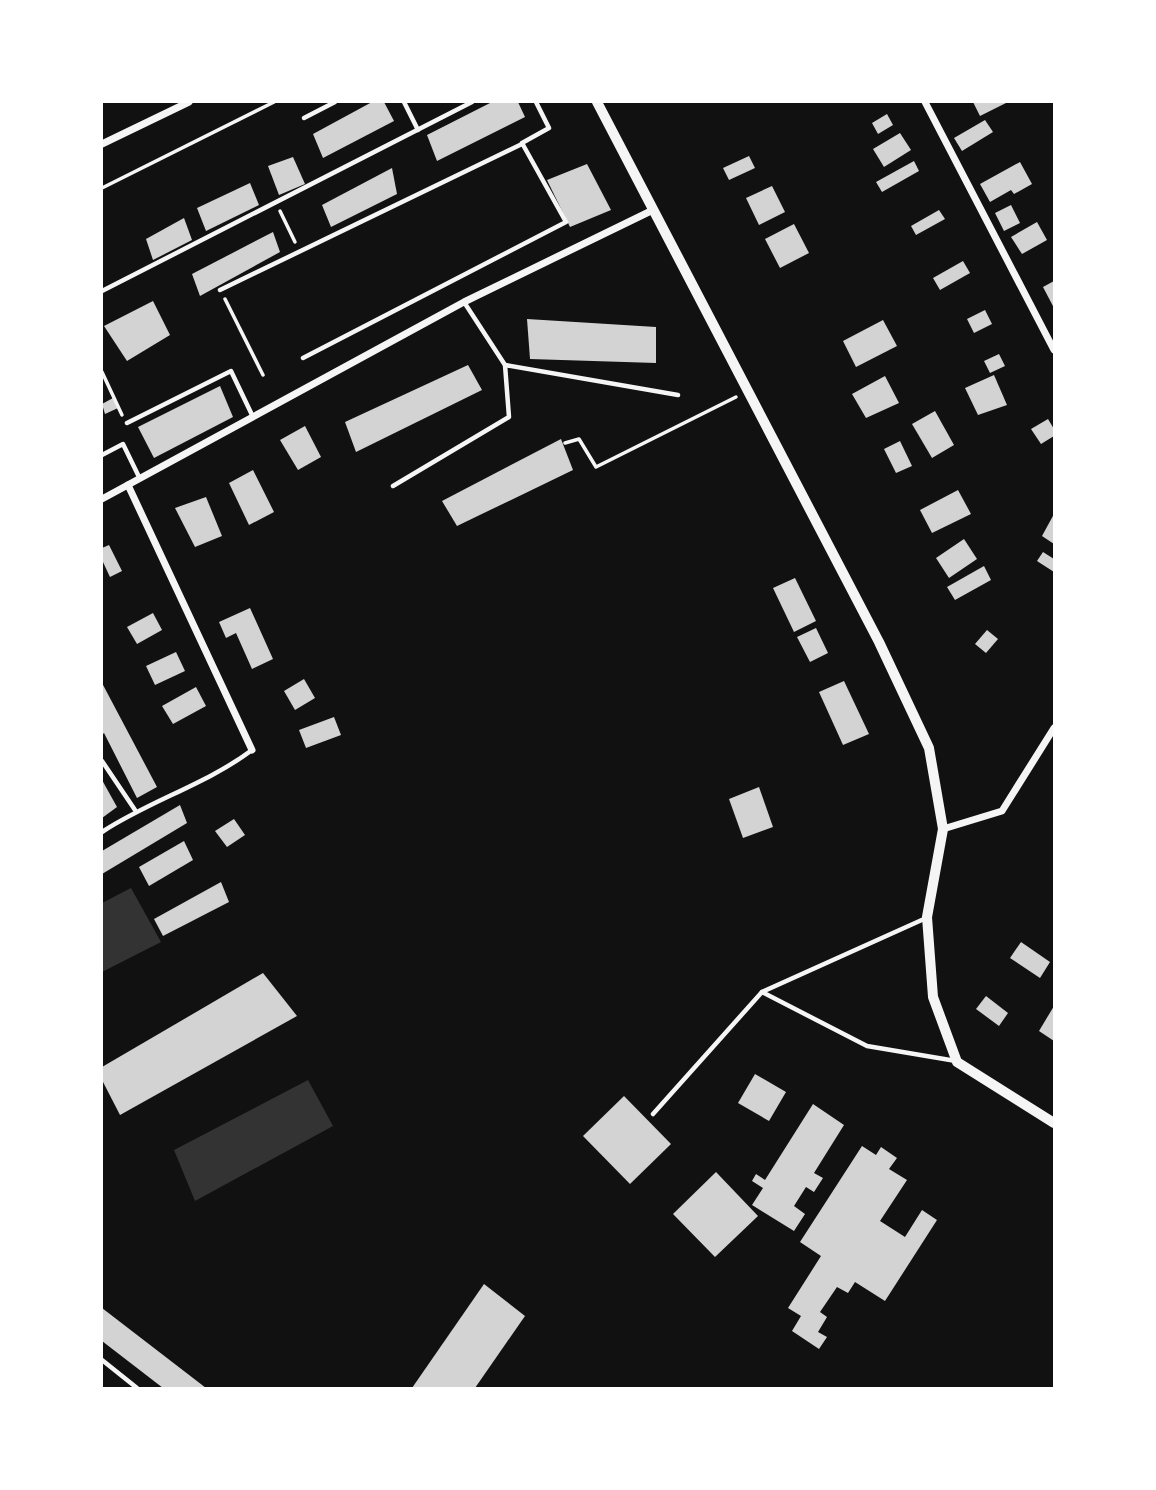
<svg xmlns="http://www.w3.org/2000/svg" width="1156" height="1490" font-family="'Alegreya Sans',sans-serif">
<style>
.water{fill:#333}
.building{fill:#d3d3d3}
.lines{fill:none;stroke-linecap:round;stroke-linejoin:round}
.path{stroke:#f5f5f5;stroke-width:3.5}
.service{stroke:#f5f5f5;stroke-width:4.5}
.minor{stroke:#f5f5f5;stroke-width:7}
.tertiary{stroke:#f5f5f5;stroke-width:10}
</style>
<rect width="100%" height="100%" fill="#111"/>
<g class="water">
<polygon points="131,888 161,942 102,972 102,903"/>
<polygon points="308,1080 333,1126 195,1201 174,1150"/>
</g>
<g class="building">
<polygon points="372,102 384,102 394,121 323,158 313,134"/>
<polygon points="492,102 518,102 525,117 437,161 427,135"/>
<polygon points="973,102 1008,102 980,116"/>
<polygon points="887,114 893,125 878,134 872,123"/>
<polygon points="985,120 993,132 962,151 954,138"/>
<polygon points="900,133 911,150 884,167 873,149"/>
<polygon points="749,156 755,168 729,180 723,168"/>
<polygon points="293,157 305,184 279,195 268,166"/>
<polygon points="914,161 919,171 882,192 876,182"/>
<polygon points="1020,162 1032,184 1014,194 1011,190 990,202 980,184"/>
<polygon points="587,164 611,210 570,227 547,180"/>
<polygon points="392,168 397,194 331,227 322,205"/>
<polygon points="250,183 259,205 206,231 197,208"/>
<polygon points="772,186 785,212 759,225 746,198"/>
<polygon points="1011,205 1020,223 1004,231 995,213"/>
<polygon points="939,210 945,219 916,235 911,226"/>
<polygon points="184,218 192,240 153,260 146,239"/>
<polygon points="1037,222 1047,240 1022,254 1011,237"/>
<polygon points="794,224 809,253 780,268 765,239"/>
<polygon points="273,232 280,252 200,296 192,274"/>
<polygon points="963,261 970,273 940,290 933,278"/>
<polygon points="1054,281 1054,308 1043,287"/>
<polygon points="153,301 170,335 127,361 104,326"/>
<polygon points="985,310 992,324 974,333 967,319"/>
<polygon points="527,319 656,327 656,363 530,359"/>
<polygon points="883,320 897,346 856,367 843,341"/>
<polygon points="999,354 1005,366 990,373 984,361"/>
<polygon points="468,365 482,390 356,452 345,422"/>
<polygon points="994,375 1007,405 978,415 965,388"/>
<polygon points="885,376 899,403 866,418 852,394"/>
<polygon points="220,386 233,417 154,458 138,427"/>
<polygon points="113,398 118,408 105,414 102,404"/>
<polygon points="935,411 954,445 932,458 912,424"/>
<polygon points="1048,419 1054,429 1054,436 1041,444 1031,429"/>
<polygon points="305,426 321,457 298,470 280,440"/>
<polygon points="561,439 573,470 457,526 442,501"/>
<polygon points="900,441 912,466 896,473 884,449"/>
<polygon points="253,470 274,512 249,525 229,483"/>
<polygon points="958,490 971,514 932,533 920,510"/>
<polygon points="206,497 222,536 195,547 175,508"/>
<polygon points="1054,514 1054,544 1042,536"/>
<polygon points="964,539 977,559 949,578 936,558"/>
<polygon points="109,545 122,571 110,577 102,560 102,548"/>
<polygon points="1043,552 1054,559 1054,572 1037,561"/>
<polygon points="984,566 991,580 955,600 947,587"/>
<polygon points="795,578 816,621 794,632 773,588"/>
<polygon points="250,608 273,659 252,669 236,633 226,638 219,622"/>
<polygon points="153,613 162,630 137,644 127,627"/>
<polygon points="816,628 828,653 810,662 797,637"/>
<polygon points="987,630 998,639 986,653 975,644"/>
<polygon points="176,652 185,671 155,685 146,666"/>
<polygon points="304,679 315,698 295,710 284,691"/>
<polygon points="844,681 869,734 843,745 819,692"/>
<polygon points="102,683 157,787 137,798 104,733 102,735"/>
<polygon points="196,687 206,706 173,724 162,706"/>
<polygon points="334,717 341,735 306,748 299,730"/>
<polygon points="102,780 117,807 102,818"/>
<polygon points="759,787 773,827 743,838 729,799"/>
<polygon points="180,805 187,823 102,874 102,851"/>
<polygon points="234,819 245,835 227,847 215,831"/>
<polygon points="184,841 193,860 149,886 139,867"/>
<polygon points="221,882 229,902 163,936 154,919"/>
<polygon points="1021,942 1050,962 1040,978 1010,958"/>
<polygon points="263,973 297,1016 120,1115 102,1080 102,1067"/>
<polygon points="986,996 1008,1013 999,1026 976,1009"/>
<polygon points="1054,1006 1054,1041 1039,1031"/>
<polygon points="755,1074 786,1092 769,1121 738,1103"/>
<polygon points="624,1096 671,1144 630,1184 583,1136"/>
<polygon points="813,1104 844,1125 814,1173 823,1178 814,1192 806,1187 794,1206 805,1214 794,1231 752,1205 763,1188 752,1181 756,1174 765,1180"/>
<polygon points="862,1146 876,1155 881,1147 897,1158 889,1169 907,1180 880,1221 905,1237 922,1210 937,1220 885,1301 855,1282 848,1293 837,1287 820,1312 827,1317 818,1332 827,1337 819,1349 792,1331 801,1316 788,1308 821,1256 800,1242"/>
<polygon points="716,1172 758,1216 715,1257 673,1214"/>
<polygon points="484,1284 525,1316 475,1388 412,1388"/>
<polygon points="102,1308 206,1388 163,1388 102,1341"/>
</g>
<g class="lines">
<g class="path">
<polyline points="102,188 274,102"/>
<polyline points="280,211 295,242"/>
<polyline points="225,299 263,375"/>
<polyline points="102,372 122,415"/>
<polyline points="565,443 579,439 596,467 736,397"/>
</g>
<g class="service">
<polyline points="404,102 418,130"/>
<polyline points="304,118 335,102"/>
<polyline points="220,290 522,144"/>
<polyline points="102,291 472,102"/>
<polyline points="303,358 566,222 522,143 549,128 536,102"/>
<polyline points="505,365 678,395"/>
<polyline points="127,423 231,371 253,417"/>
<polyline points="102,455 123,444 140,479"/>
<polyline points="393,486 509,417 505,365 464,302"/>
<polyline points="102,761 135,810"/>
<path d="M102,832C149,801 207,784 252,750"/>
<polyline points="924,919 762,992 867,1046 956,1061"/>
<polyline points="653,1114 762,992"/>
<polyline points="102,1360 137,1388"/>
</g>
<g class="minor">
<polyline points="925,102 1054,350"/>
<polyline points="102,144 189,102"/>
<polyline points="128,485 252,750"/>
<polyline points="102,499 464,302 653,210"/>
<polyline points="943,829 1002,811 1054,728"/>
</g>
<polyline class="tertiary" points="597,102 879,642 929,748 943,829 927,917 933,997 957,1062 1054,1123"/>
</g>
<rect width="1156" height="1490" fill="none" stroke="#ffffff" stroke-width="206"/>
</svg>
